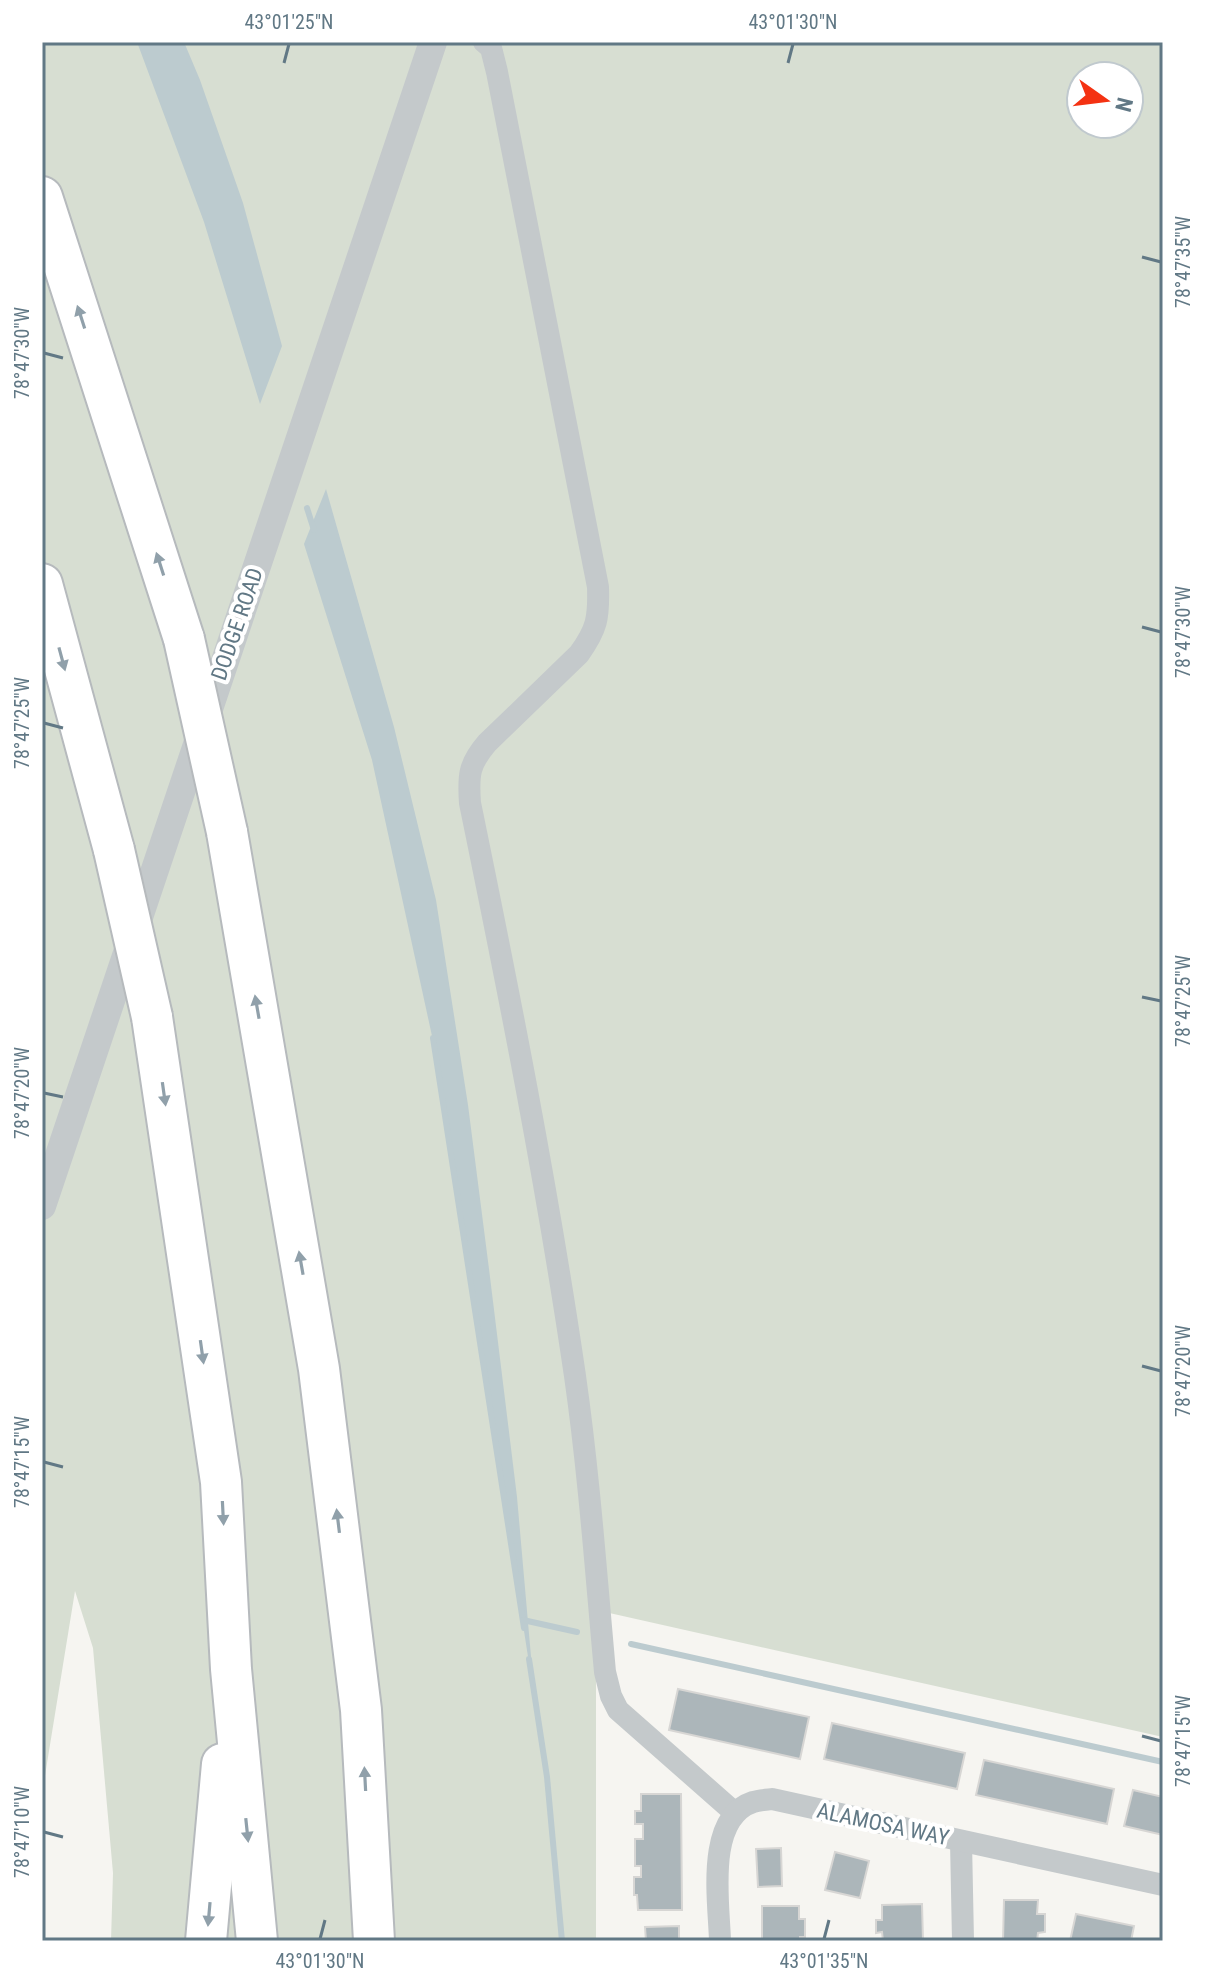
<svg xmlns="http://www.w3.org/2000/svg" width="1205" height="1983" font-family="'Roboto Condensed',sans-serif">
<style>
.green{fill:#d7ded2;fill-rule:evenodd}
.water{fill:#bccbcf}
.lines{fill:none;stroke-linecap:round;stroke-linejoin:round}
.stream{stroke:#bccbcf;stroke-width:6}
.building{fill:#acb6ba;stroke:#d7d6d4;stroke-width:2}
.motorway-casing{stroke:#b6babd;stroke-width:44}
.minor{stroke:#c4c9cb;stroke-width:22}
.tertiary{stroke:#c4c9cb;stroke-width:28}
.motorway{stroke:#fff;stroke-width:40}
.motorway-bridge-casing{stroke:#b6babd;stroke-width:44;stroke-linecap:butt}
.motorway-bridge{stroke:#fff;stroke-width:40}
.oneway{fill:#90a0aa}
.ticks{fill:none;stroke:#617885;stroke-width:3}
.labels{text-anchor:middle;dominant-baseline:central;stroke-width:8;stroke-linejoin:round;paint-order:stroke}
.street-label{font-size:22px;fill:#617885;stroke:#fff}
.neatline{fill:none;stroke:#617885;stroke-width:3}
.ticks-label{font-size:20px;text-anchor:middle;fill:#617885}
</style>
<rect width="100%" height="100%" fill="#f6f5f1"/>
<path class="green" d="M42,42H1163V1737L596,1610V1941H111L113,1873L93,1648L75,1591L42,1794ZM1081,76H1129V124H1081Z"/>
<g class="water">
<polygon points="137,42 184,42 200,80 243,203 282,346 260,404 204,222"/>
<polygon points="326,489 394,727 436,900 468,1105 489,1269 517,1497 535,1702 432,1036 372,760 304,544"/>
</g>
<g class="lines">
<g class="stream">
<polyline points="307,508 314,530"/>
<polyline points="433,1038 524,1628"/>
<polyline points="523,1620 577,1632"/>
<polyline points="631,1644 1163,1762"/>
<polyline points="529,1659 547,1777 562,1941"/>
</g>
</g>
<g class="building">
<polygon points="678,1689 809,1717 800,1759 669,1730"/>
<polygon points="832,1723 965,1753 957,1789 824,1759"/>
<polygon points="984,1760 1114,1789 1107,1824 976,1795"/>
<polygon points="1133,1790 1163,1797 1163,1835 1124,1826"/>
<polygon points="641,1794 681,1794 682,1910 638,1910 637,1895 634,1895 634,1877 641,1877 641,1866 635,1866 635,1839 643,1839 643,1824 635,1824 635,1811 641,1811"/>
<polygon points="781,1848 782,1886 758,1887 756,1849"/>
<polygon points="835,1852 869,1861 860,1898 825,1890"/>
<polygon points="1004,1900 1038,1900 1037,1914 1045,1914 1045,1932 1038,1933 1037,1941 1046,1941 1003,1941"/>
<polygon points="922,1904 923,1941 883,1941 882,1932 876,1933 876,1920 882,1920 882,1905"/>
<polygon points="762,1906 799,1906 799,1919 805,1919 805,1937 800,1937 800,1941 762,1941"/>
<polygon points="1076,1914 1134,1926 1131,1941 1070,1941"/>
<polygon points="679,1926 679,1941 646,1941 645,1927"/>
</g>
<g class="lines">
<defs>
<g id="motorway">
<polyline points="42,197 184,639"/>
<polyline points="42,584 114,850"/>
<polyline points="227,832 319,1369 361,1710 374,1941"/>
<polyline points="152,1017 221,1482 231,1669 257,1941"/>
<polyline points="206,1941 222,1764"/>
</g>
</defs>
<use href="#motorway" class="motorway-casing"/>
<g class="minor">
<path d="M484,42L491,48L497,72L598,587C599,618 597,629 579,654L487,743C469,764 468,775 470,803C509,993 547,1184 575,1376C589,1474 596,1573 605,1672L611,1696L618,1710L735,1813"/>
<polyline points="961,1841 963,1941"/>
<path d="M720,1941C719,1902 705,1818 753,1802C759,1800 766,1800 772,1799L1163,1885"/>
</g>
<polyline class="tertiary" points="42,1206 433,42"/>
<use href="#motorway" class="motorway"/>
<defs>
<g id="motorway-bridge">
<polyline points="184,639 227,832"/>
<polyline points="114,850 152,1017"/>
</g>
</defs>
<use href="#motorway-bridge" class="motorway-bridge-casing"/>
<use href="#motorway-bridge" class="motorway-bridge"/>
</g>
<defs><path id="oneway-solid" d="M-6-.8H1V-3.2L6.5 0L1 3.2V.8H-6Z" transform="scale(2)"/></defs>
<g class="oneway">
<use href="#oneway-solid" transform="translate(81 317) rotate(-108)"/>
<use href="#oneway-solid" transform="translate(160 564) rotate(-108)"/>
<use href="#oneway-solid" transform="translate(62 659) rotate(75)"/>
<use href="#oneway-solid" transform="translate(257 1007) rotate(-100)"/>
<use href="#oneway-solid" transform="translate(164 1094) rotate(82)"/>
<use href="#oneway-solid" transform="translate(301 1263) rotate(-100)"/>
<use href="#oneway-solid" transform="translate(202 1352) rotate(82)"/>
<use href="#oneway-solid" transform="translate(223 1513) rotate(87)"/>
<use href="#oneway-solid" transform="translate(338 1521) rotate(-97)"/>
<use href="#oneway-solid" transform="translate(365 1779) rotate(-93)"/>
<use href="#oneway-solid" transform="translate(247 1830) rotate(84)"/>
<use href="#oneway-solid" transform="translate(209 1914) rotate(95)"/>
</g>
<path class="ticks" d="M284,63L289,44M788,63L793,44M1142,257L1161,262M44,353L63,358M1142,627L1161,632M44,723L63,728M1142,997L1161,1001M44,1093L63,1097M1142,1366L1161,1371M44,1462L63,1467M1142,1736L1161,1741M44,1832L63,1837M320,1939L325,1920M824,1939L829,1920"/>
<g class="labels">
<g class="street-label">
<text transform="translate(237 624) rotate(-71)">DODGE ROAD</text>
<text transform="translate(883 1824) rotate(12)">ALAMOSA WAY</text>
</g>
</g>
<rect width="1205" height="1983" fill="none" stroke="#ffffff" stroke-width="88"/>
<g transform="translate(1105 100) rotate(104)"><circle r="38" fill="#ffffff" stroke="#c0c9ce" stroke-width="2"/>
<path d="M0-6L14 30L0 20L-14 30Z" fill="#f43212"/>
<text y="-12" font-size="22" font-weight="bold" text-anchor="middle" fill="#617885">N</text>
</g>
<rect x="44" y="44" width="1117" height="1895" class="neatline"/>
<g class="ticks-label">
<text x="289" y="29">43°01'25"N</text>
<text x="793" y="29">43°01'30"N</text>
<text transform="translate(1183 262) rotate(-90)" y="7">78°47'35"W</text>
<text transform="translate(22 353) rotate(-90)" y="7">78°47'30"W</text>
<text transform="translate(1183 632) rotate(-90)" y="7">78°47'30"W</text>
<text transform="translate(22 723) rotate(-90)" y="7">78°47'25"W</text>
<text transform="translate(1183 1001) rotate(-90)" y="7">78°47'25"W</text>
<text transform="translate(22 1093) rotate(-90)" y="7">78°47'20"W</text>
<text transform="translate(1183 1371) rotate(-90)" y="7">78°47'20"W</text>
<text transform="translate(22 1462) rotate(-90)" y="7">78°47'15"W</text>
<text transform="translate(1183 1741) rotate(-90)" y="7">78°47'15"W</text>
<text transform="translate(22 1832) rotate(-90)" y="7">78°47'10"W</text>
<text x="320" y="1968">43°01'30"N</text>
<text x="824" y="1968">43°01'35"N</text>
</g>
</svg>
